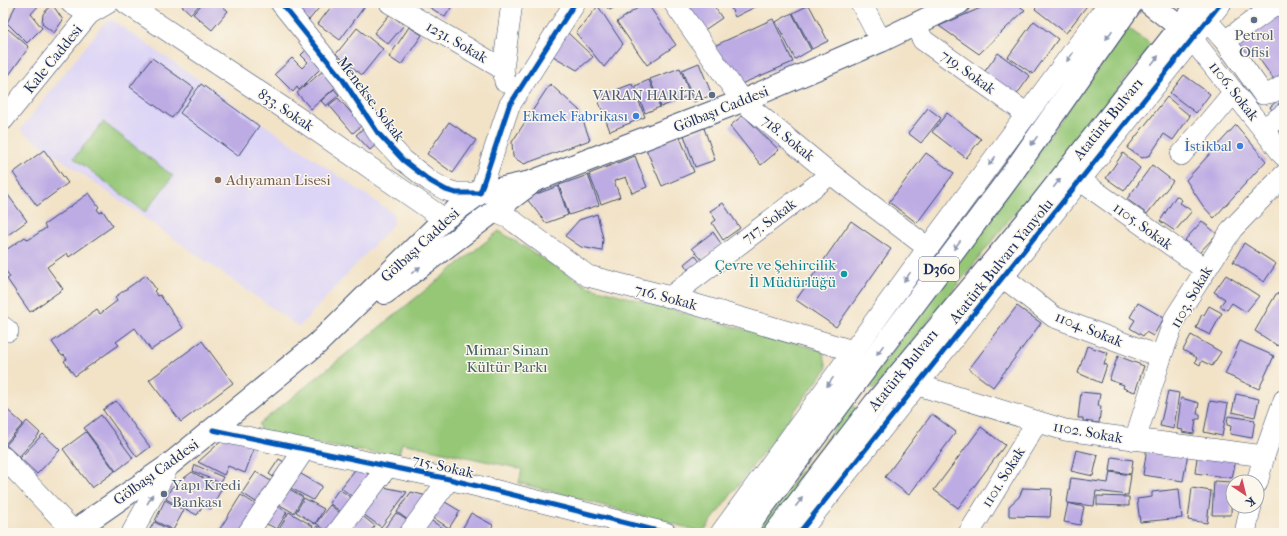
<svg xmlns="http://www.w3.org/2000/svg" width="1287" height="536" font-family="'IM FELL French Canon',serif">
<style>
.built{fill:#ddd5f6}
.green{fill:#96c777;stroke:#587b6a}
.building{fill:#bdace4}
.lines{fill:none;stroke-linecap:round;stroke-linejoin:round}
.minor-casing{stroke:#3b4a6e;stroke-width:22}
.major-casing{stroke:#3b4a6e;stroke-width:24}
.highway-casing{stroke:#3b4a6e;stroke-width:24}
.minor{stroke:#fff;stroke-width:21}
.major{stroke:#fff;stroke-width:22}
.highway{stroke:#fff;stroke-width:22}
.cycleway-casing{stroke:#fbf7ec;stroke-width:8}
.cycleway{stroke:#0057b8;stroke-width:5}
.oneway{fill:#8d97ae}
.service-dot{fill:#5c6f8a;stroke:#fbf7ec;stroke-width:1.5}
.shop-dot{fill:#3f7fe0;stroke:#fbf7ec;stroke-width:1.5}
.education-dot{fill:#8d6e63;stroke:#fbf7ec;stroke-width:1.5}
.culture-dot{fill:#0f9aa8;stroke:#fbf7ec;stroke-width:1.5}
.labels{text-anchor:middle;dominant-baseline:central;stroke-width:3;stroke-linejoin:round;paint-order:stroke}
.shield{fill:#fbf7ec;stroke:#5e6b89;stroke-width:1}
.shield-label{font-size:14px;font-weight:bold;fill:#1b2f5e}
.service-label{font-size:15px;fill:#4e5e75;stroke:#fbf7ec}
.street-label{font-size:15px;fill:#1b2f5e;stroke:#fbf7ec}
.shop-label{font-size:15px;fill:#366cbe;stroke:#fbf7ec;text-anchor:end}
.education-label{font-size:15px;fill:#785e54;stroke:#fbf7ec;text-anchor:start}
.culture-label{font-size:15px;fill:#0d838f;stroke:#fbf7ec;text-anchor:end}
.park-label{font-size:15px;fill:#405d66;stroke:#fbf7ec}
</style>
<rect width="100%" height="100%" fill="#fbf7ec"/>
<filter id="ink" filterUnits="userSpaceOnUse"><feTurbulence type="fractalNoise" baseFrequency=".025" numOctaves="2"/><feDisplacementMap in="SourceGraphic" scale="8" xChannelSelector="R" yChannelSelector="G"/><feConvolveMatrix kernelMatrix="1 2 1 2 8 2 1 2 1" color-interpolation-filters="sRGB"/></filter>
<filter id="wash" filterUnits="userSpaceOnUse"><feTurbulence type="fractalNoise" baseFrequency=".012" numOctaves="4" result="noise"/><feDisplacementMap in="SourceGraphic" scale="16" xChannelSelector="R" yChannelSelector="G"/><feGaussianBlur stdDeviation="0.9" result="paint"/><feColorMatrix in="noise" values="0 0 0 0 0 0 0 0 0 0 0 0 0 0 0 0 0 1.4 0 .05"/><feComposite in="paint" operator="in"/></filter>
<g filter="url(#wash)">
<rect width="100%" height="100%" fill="#f2e3c7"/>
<polygon class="built" points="112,20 394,214 393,224 299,327 20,130 105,22"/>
<g class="green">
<polygon points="1128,28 1152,45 1089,126 1027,203 1012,216 874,390 867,386"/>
<polygon points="103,122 173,176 145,212 74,158"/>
<polygon points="499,231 587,286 823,351 827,368 703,532 519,483 522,469 402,443 398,457 261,435 259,424"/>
<polygon points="852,405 859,410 766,533 754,533"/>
</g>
<g id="blocks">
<g class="building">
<polygon points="17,3 41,3 31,14 42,28 27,43 7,23"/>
<polygon points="179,3 201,3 191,14"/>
<polygon points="203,3 219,3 228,11 212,30 193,14"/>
<polygon points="293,3 323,3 309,20 291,5"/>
<polygon points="334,3 367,3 340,40 318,24"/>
<polygon points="423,3 454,3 445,17"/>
<polygon points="601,3 622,3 610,10"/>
<polygon points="645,3 647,3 676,45 647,65 617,22"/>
<polygon points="697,3 712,3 722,18 703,31 688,9"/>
<polygon points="729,3 763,3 735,17"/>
<polygon points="992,3 1015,3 1025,10 979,54 939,26"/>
<polygon points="1040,3 1089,3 1066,33 1035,9"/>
<polygon points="1284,3 1284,78 1275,81 1255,53 1244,61 1222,32"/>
<polygon points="52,4 63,20 54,33 42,24 43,14"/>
<polygon points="809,5 828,41 812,49 793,13"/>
<polygon points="598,6 623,44 604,67 576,33"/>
<polygon points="792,13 811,50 795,59 776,22"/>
<polygon points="390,14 404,25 388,44 374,33"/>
<polygon points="773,19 793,62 741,84 714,46"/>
<polygon points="1034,21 1058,39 1033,74 1008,57"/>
<polygon points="409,27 422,35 401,65 389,57"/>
<polygon points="357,28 383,49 362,75 336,54"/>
<polygon points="8,29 29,47 9,75 3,68 3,34"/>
<polygon points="567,32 593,57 577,70 553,56"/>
<polygon points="309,47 325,64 299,90 297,87 293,92 275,74 292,58 302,68 308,62 301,55"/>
<polygon points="998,53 1030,76 1012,101 980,78"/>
<polygon points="152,58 194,88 172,118 130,87"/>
<polygon points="699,63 712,95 694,102 682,70"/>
<polygon points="680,68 690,95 661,107 650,79"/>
<polygon points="324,70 338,85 311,109 297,93"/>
<polygon points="1184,75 1210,94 1196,113 1170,93"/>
<polygon points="649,80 660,107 645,113 635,86"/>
<polygon points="201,84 259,126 238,156 180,113"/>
<polygon points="550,84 579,110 590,140 524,164 513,157 512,142"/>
<polygon points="632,84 645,117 610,131 597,97"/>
<polygon points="334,89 339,95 326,106 321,101"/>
<polygon points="1284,95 1284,101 1278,104 1280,107 1273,112 1270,107"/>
<polygon points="1167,97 1190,116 1173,140 1164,134 1150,155 1142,158 1127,148"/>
<polygon points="338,98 362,125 353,133 329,105"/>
<polygon points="928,108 941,118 921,143 908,133"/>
<polygon points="947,113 981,139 966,158 932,132"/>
<polygon points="743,115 779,150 761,165 730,126"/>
<polygon points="449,122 476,140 453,173 427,154"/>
<polygon points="368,124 382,139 370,150 356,135"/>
<polygon points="1236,125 1266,161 1214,218 1203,206 1186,180"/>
<polygon points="704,128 715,160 695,167 684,135"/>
<polygon points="679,135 694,172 662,186 646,149"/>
<polygon points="44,150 68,183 37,206 13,173"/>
<polygon points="926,153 954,173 917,223 889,202"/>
<polygon points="1123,153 1140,168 1124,191 1106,178"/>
<polygon points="635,156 647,187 632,193 626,177 614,181 620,197 601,204 589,174"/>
<polygon points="1152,165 1173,181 1147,214 1127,199"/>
<polygon points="588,175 599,205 569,215 559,185"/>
<polygon points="558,186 568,215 546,223 526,198"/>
<polygon points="89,193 99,207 97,209 100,213 103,211 113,226 69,257 67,253 47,267 63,289 30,312 7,279 10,277 6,271 3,271 3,252 25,237 28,240 46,228 44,225"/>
<polygon points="8,195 27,221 8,235 3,228 3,199"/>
<polygon points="1176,196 1182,200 1180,203 1192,211 1175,231 1160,221"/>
<polygon points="723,203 740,228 723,240 712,223 716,220 710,211"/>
<polygon points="597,214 603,238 602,251 581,247 565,236 579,220"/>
<polygon points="851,221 891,249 836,327 796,300"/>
<polygon points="1202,221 1217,234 1199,253 1185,240"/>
<polygon points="713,232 722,245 702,260 692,248"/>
<polygon points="1244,243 1276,264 1264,282 1233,262"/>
<polygon points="695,255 700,262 688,270 684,264"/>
<polygon points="146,275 156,289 154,291 158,296 160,295 183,328 151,350 135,328 116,342 119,345 75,376 64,361 67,359 64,355 62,356 52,342 97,310 100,314 117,301 115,297"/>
<polygon points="1226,275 1259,296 1246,312 1232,303 1227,310 1220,306 1225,299 1214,292"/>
<polygon points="1284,292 1284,335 1278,346 1255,331 1276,294"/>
<polygon points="1138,303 1164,318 1153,336 1146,332 1143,336 1130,328 1135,320 1130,317"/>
<polygon points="1017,306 1041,323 993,387 969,369"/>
<polygon points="1209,306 1222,313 1210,335 1196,328 1202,314 1204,315"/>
<polygon points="1191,335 1221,352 1212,366 1202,361 1200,365 1195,362 1197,358 1183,350"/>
<polygon points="202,341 233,383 181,422 149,380"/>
<polygon points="1240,341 1274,356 1259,389 1225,374"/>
<polygon points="1087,346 1108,353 1104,364 1107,365 1101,383 1078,373"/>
<polygon points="1118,356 1144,366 1135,392 1123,388 1124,385 1109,380"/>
<polygon points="1168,391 1179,393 1174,429 1160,426"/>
<polygon points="1081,392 1100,394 1098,406 1101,406 1099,423 1083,421 1083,418 1078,418"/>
<polygon points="1236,394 1259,399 1255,417 1232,412"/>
<polygon points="1181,398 1199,403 1197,414 1200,414 1200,419 1196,419 1194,434 1182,432 1183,430 1177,429"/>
<polygon points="116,401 150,447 137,457 103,410"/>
<polygon points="1210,401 1228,404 1222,436 1204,432"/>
<polygon points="3,406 23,424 5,444 3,443"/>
<polygon points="932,414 956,432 909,495 885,477"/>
<polygon points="101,415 133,458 116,471 84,428"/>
<polygon points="1228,416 1255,420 1252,438 1230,434 1231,426 1227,425"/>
<polygon points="27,421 40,433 19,457 6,445"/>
<polygon points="981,427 1005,445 958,508 934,490"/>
<polygon points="86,432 115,471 92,488 63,449"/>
<polygon points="43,434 60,450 37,474 20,458"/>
<polygon points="227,436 255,446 245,473 228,466 224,475 198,462"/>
<polygon points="1147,447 1188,453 1183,481 1143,475"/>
<polygon points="1076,450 1098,455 1093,476 1071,471"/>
<polygon points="1198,450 1237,455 1232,478 1195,473"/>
<polygon points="1112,457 1133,460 1131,474 1110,471"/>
<polygon points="279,459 286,463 276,479 269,474"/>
<polygon points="195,465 223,477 220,483 193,471"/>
<polygon points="358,466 371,476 354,498 341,488"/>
<polygon points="294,470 322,486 313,500 285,485"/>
<polygon points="192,472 222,488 211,509 203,505 197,515 166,499 171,488"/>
<polygon points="256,472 276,484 262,506 242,493"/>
<polygon points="1110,472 1131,475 1128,495 1096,491 1094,506 1067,503 1071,478 1108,483"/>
<polygon points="1214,481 1232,482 1231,515 1212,515"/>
<polygon points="284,486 303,497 294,513 275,502"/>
<polygon points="379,486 407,492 381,527 360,512"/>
<polygon points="1023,488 1052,489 1050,517 1009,516 1009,506 1019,497"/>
<polygon points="1192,488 1211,491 1207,523 1188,520"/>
<polygon points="339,489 354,500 344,514 329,503"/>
<polygon points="1179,489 1182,518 1140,522 1137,499 1152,497 1152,492"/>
<polygon points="411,492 431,497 412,523 397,512"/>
<polygon points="241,495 261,508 245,533 219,533 218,532"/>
<polygon points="1097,496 1129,497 1129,506 1097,505"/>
<polygon points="304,498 324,509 315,524 296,512"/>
<polygon points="440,499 460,511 449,528 429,515"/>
<polygon points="165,500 184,510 173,530 155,521"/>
<polygon points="1068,503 1084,507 1080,525 1064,522"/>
<polygon points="274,504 287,512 277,529 263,522"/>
<polygon points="330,505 345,517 329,533 316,523"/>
<polygon points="289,512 313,526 309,533 282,533 278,531"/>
<polygon points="396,513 411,523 403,533 381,533"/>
<polygon points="471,513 493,525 488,533 460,533"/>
<polygon points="360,514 375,526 369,533 359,533 350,527"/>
<polygon points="427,518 449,532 448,533 418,533"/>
<polygon points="154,522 176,533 148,533"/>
<polygon points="317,526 326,533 312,533"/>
</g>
</g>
</g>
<g filter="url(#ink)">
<use href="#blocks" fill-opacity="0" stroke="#3b4a6e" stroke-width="1"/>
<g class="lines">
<defs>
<g id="minor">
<polyline points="71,3 89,14"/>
<polyline points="126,3 294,115 444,219"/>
<polyline points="281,3 343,80 378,133 403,160 430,181 446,190 456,193 480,193 509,106 575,3"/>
<polyline points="390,3 503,69"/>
<polyline points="674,3 742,101 831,174 928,248"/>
<polyline points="861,3 881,41"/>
<polyline points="1208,22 1225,41 1263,94 1273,92 1284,85"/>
<polyline points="915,25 923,40 1027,114"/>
<polyline points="1183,30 1193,40 1284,156"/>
<polyline points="1225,41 1278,3"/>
<polyline points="505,82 503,69 512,3"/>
<polyline points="3,120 89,14 108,3"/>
<polyline points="1263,129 1284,114"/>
<polyline points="1181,155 1234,92"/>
<polyline points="1081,181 1206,270"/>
<polyline points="495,212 509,218 588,276 670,297 853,351"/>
<polyline points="1003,277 1054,317 1161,357"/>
<polyline points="670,297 831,174"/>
<polyline points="3,327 8,331"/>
<polyline points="918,385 1065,430 1264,456"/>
<polyline points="213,430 449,479 666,533"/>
<polyline points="1135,440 1161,357 1175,318 1232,229 1284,175"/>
<polyline points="3,457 73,531"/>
<polyline points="1257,483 1264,456 1284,400"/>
<polyline points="132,533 169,465"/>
<polyline points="248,533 304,450"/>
<polyline points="337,533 388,466"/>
<polyline points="410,533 449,479"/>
<polyline points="721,533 928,248 1109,3"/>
<polyline points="799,533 1221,3"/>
<polyline points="969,533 1037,422"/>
<polyline points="1245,533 1251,506"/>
</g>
<g id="major">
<polyline points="385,293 529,185"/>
<polyline points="71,533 169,465 317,344 444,219 480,193 531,182 742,101 881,41 959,3"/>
</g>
<g id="highway">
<polyline points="1149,3 1181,28"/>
<polyline points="743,533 1009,178 1132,3"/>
<polyline points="775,533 875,403 1036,210 1199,3"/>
</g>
</defs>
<use href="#minor" class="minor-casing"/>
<use href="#major" class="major-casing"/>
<use href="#highway" class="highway-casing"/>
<use href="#minor" class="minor"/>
<use href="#major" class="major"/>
<use href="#highway" class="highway"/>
<defs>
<g id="cycleway">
<polyline points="281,3 343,80 378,133 403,160 430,181 446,190 456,193 480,193 509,106 575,3"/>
<polyline points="213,430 449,479 666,533"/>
<polyline points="799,533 1221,3"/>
</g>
</defs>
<use href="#cycleway" class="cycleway-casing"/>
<use href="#cycleway" class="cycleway"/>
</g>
<defs><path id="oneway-solid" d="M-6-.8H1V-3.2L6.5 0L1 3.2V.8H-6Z"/></defs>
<g class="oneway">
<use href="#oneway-solid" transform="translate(1109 35) rotate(125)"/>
<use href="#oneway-solid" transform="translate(1070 57) rotate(126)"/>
<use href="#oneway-solid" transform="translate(1155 60) rotate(-51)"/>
<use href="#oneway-solid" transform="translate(1034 141) rotate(125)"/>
<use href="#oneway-solid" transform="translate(992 161) rotate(127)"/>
<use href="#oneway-solid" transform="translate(1057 183) rotate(-51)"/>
<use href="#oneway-solid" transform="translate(957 245) rotate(127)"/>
<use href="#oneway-solid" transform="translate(416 270) rotate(-37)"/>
<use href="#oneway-solid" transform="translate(907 277) rotate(126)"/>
<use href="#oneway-solid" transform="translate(880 350) rotate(126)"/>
<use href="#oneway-solid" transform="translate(830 382) rotate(126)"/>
<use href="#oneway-solid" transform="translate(150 499) rotate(-61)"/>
<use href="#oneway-solid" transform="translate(799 502) rotate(-53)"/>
</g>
</g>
<g class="service-dot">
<circle cx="1254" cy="20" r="4"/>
<circle cx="712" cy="95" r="4"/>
<circle cx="164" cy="494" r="4"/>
</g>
<g class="shop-dot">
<circle cx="636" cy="116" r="4"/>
<circle cx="1240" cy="146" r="4"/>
</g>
<circle class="education-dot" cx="218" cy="180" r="4"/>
<circle class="culture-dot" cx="844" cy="274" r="4"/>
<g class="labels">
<rect class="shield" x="919" y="257" width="40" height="24" rx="3"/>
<g class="shield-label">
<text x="939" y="269">D360</text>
</g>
<g class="service-label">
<text x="1254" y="35">Petrol<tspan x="1254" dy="17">Ofisi</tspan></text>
<text x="704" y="95" text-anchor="end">VARAN HARİTA</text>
<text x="172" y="485" text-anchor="start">Yapı Kredi<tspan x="172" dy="17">Bankası</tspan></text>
</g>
<g class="street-label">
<text transform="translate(457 42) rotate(30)">1231. Sokak</text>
<text transform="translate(53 59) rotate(-51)">Kale Caddesi</text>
<text transform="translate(968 72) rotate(36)">719. Sokak</text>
<text transform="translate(1234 91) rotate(52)">1106. Sokak</text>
<text transform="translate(371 99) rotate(53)">Menekse. Sokak</text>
<text transform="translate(721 109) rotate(-22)">Gölbaşı Caddesi</text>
<text transform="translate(286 110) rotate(34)">833. Sokak</text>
<text transform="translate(1108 119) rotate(-51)">Atatürk Bulvarı</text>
<text transform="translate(788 138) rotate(39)">718. Sokak</text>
<text transform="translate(769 221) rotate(-37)">717. Sokak</text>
<text transform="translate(1143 226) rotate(36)">1105. Sokak</text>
<text transform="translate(420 245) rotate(-43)">Gölbaşı Caddesi</text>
<text transform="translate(1001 261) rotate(-51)">Atatürk Bulvarı Yanyolu</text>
<text transform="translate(666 297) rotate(15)">716. Sokak</text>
<text transform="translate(1191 297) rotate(-60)">1103. Sokak</text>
<text transform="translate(1089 329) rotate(22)">1104. Sokak</text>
<text transform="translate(903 370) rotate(-51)">Atatürk Bulvarı</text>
<text transform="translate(1088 432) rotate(10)">1102. Sokak</text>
<text transform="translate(443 466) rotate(13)">715. Sokak</text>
<text transform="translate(156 472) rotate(-36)">Gölbaşı Caddesi</text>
<text transform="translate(1003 477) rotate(-58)">1101. Sokak</text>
</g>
<g class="shop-label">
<text x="628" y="116">Ekmek Fabrikası</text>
<text x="1232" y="146">İstikbal</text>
</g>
<g class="education-label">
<text x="226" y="180">Adıyaman Lisesi</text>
</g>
<g class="culture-label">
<text x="836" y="265">Çevre ve Şehircilik<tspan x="836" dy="17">İl Müdürlüğü</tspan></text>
</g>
<g class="park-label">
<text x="507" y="350">Mimar Sinan<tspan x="507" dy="17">Kültür Parkı</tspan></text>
</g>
</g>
<rect width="1287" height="536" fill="none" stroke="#fbf7ec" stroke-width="16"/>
<g transform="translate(1245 494) rotate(145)"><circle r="19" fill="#fbf7ec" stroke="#a1a7b3"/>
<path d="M0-3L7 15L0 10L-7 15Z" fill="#d1495b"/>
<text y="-6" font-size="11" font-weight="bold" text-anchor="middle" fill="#1b2f5e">K</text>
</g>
</svg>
